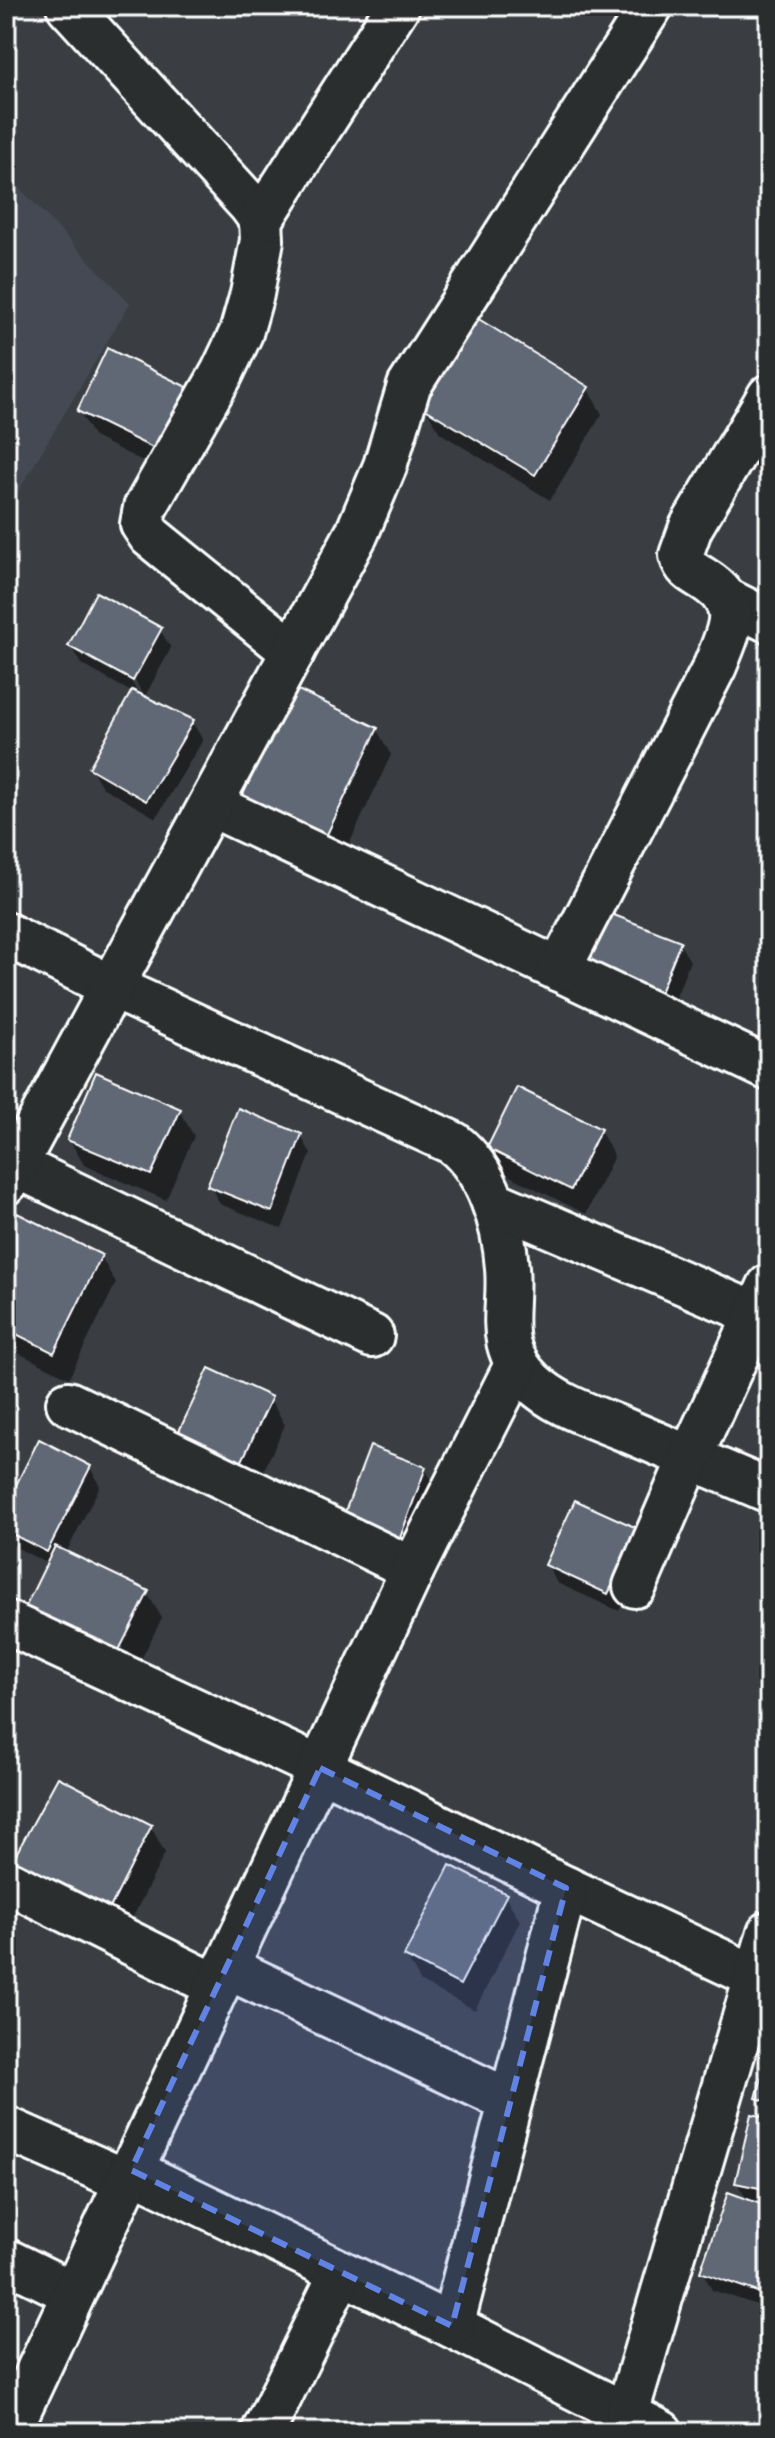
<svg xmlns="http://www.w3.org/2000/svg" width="775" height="2438" font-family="'Gochi Hand',sans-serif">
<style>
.built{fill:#454a52}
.shadow{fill:#0007;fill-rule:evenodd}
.building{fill:#606775;stroke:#fff;stroke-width:2}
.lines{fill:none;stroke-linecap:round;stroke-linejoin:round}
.minor-casing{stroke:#fff;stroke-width:48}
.minor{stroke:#2a2d2e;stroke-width:42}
.marked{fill:#6183e4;fill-opacity:0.2;stroke:#6183e4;stroke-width:6;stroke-dasharray:16 10;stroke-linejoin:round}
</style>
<rect width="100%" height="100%" fill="#3a3e43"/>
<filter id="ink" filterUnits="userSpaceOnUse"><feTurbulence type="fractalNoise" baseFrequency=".0125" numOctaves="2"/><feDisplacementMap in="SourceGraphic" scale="16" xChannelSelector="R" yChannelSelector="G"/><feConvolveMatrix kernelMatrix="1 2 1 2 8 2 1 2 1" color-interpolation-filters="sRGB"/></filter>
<g filter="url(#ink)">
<polygon class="built" points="6,174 130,303 6,512"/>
<g class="shadow">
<polygon points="108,351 181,480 94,437 79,411"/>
<polygon points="587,388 602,414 550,500 440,433 425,407"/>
<path d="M160,630L171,648L144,698L192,722L203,740L156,818L102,787L91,768L133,693L81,664L70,646ZM130,672L144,696H140L127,674Z"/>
<polygon points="377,730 391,755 336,872 254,833"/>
<polygon points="597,910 679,943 690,961 670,1012"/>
<polygon points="179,1110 194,1136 166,1200 84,1165 69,1139"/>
<polygon points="600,1130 614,1156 586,1214 504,1173 489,1147"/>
<polygon points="301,1136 311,1154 282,1229 220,1204 210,1186"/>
<polygon points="6,1240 101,1257 116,1283 69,1378 6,1347"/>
<polygon points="210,1370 270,1399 285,1425 248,1504"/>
<polygon points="6,1445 14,1459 6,1472"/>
<polygon points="90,1467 100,1486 66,1553 147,1593 162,1618 125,1691 48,1564 8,1543 6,1540 6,1509"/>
<polygon points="425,1469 436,1487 407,1563 353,1543"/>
<polygon points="648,1549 619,1611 557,1583 547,1565"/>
<polygon points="151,1827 165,1853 119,1945 27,1891"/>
<polygon points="505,1896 520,1921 475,2010 421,1982 406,1956"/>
<polygon points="769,2061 769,2116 758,2097"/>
<polygon points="769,2120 769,2205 766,2208 769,2209 769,2309 712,2290 702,2271 748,2201 737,2183"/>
</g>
<g class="building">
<polygon points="477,318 589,387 535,475 422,407"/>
<polygon points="107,348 197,392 167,455 77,411"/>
<polygon points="96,592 162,628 133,681 68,646"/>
<polygon points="294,688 378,728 321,847 237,807"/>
<polygon points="132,690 194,720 146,801 89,768"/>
<polygon points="596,908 681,941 659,995 575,962"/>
<polygon points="96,1072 181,1109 151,1175 67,1140"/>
<polygon points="517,1087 601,1129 571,1190 487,1148"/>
<polygon points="238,1108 302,1134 272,1212 207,1186"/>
<polygon points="17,1213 102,1255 54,1353 6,1329 6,1236"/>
<polygon points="209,1368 272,1397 233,1480 170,1450"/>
<polygon points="39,1439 91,1466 47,1552 6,1531 6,1505"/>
<polygon points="370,1446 426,1467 397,1546 340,1525"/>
<polygon points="575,1500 639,1529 608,1594 545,1565"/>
<polygon points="55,1546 149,1591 111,1666 18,1622"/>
<polygon points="58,1777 152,1825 104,1920 10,1865"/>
<polygon points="450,1865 507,1894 460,1985 404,1956"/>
<polygon points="769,2054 769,2102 756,2098"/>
<polygon points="751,2114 769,2118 769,2190 735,2183"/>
<polygon points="728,2192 769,2207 769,2296 700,2272"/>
</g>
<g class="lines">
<defs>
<g id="minor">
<polyline points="68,6 250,205 261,220 262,240 252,294 241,333 222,373 145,508 142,524 150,536 293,652"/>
<polyline points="261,220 398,6"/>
<polyline points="725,599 769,621"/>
<polyline points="211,805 769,1069"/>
<path d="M6,934L112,987L453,1143C488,1170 504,1225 507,1268C511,1312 493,1344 532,1382C557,1406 592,1416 623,1429C672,1450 720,1470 769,1491"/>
<path d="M559,970L715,666C730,628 745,604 702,578C690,571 685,568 681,555L691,527L769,396"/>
<polyline points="6,1161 372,1336"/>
<polyline points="6,1183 357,533 385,466 409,386 651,6"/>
<polyline points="493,1202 756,1314"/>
<polyline points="68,1403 413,1569"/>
<polyline points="635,1586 690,1458 769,1286"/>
<polyline points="6,1622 320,1768 566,1888 756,1977"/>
<polyline points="6,1881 217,1986"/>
<polyline points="226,1967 510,2101"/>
<polyline points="6,2128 126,2181"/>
<polyline points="131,2170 452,2326 661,2432"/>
<polyline points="6,2260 73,2293"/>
<polyline points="452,2326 566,1888"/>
<polyline points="627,2413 769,1933"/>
<polyline points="9,2432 413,1569 517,1363"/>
<polyline points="263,2432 341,2273"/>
</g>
</defs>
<use href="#minor" class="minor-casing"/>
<use href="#minor" class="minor"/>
</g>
</g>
<path class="marked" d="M320,1768L566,1888L452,2326L131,2170Z"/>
<rect width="775" height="2438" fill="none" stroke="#2a2d2e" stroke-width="32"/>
<rect x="16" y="16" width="743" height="2406" fill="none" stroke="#fff" stroke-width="3" filter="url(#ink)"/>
</svg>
